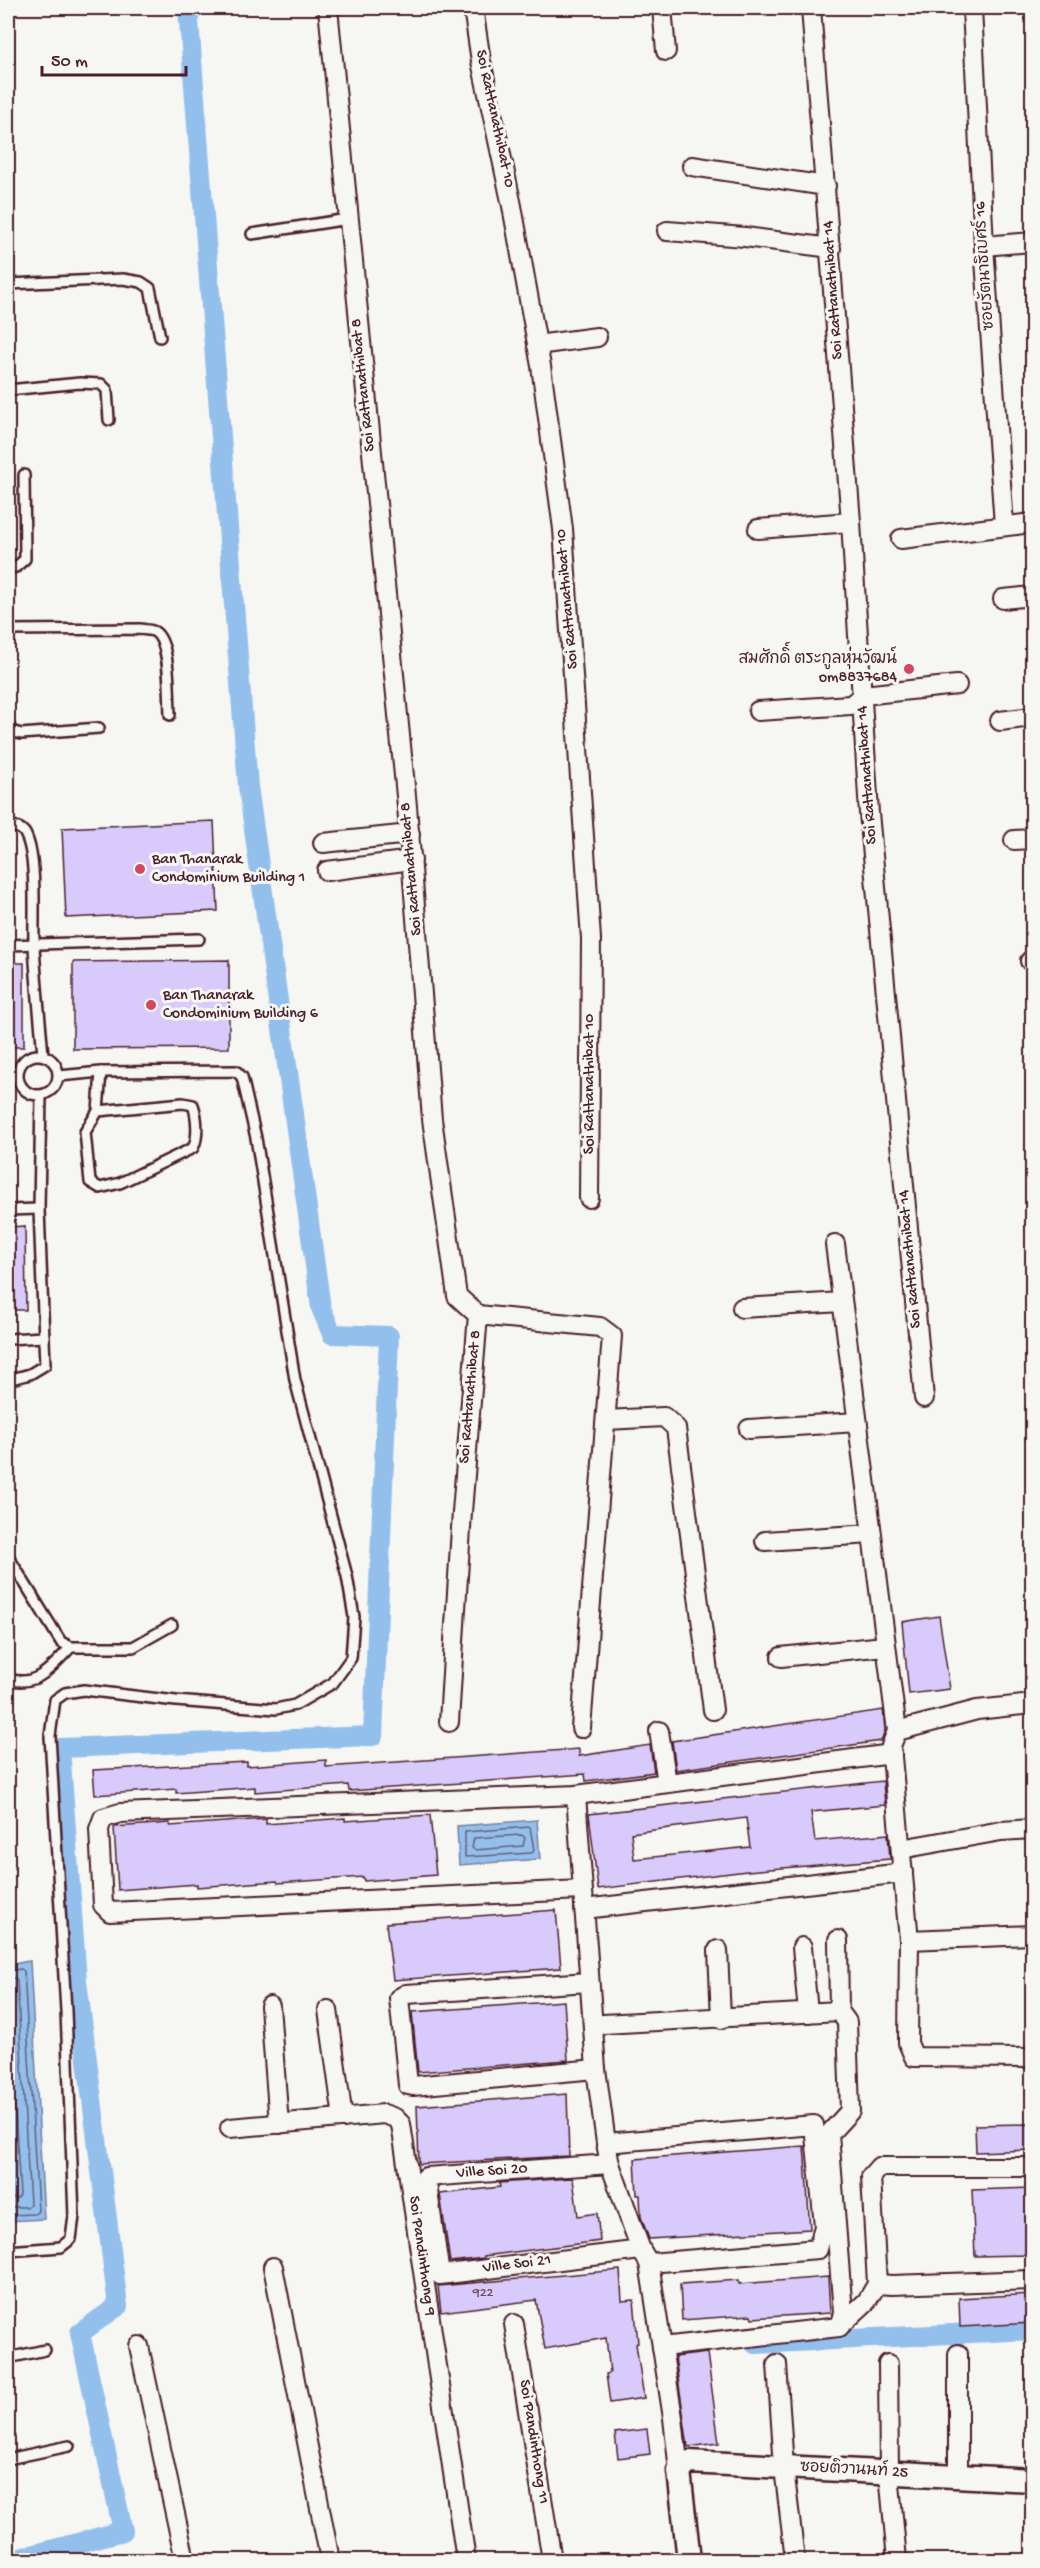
<svg xmlns="http://www.w3.org/2000/svg" width="1040" height="2568" font-family="'Gochi Hand','Playpen Sans Thai',sans-serif">
<style>
.water{fill:#93bfec;stroke:#767f9f;stroke-width:1.5}
.lines{fill:none;stroke-linecap:round;stroke-linejoin:round}
.shore{stroke:#675f78;stroke-width:1.5}
.canal{stroke:#93bfec;stroke-width:20}
.building{fill:#d9cafc;stroke:#4a1f2b;stroke-width:1.5;fill-rule:evenodd}
.service-casing{stroke:#4a1f2b;stroke-width:14}
.minor-casing{stroke:#4a1f2b;stroke-width:22}
.tertiary-casing{stroke:#4a1f2b;stroke-width:27}
.service{stroke:#f6f6f2;stroke-width:9}
.minor{stroke:#f6f6f2;stroke-width:18}
.tertiary{stroke:#f6f6f2;stroke-width:22}
.poi-dot{fill:#d1495b;stroke:#f6f6f2;stroke-width:2}
.labels{text-anchor:middle;dominant-baseline:central;stroke-width:6;stroke-linejoin:round;paint-order:stroke}
.number-label{font-size:14px;fill:#6e4a5f}
.street-label{font-size:16px;fill:#4a1f2b;stroke:#f6f6f2}
.poi-label{font-size:16px;fill:#4a1f2b;stroke:#f6f6f2;text-anchor:start}
</style>
<rect width="100%" height="100%" fill="#f6f6f2"/>
<filter id="ink" filterUnits="userSpaceOnUse"><feTurbulence type="fractalNoise" baseFrequency=".0167" numOctaves="2"/><feDisplacementMap in="SourceGraphic" scale="12" xChannelSelector="R" yChannelSelector="G"/><feConvolveMatrix kernelMatrix="1 2 1 2 8 2 1 2 1" color-interpolation-filters="sRGB"/></filter>
<g filter="url(#ink)">
<g class="water">
<polygon points="537,1820 540,1859 459,1865 457,1826"/>
<polygon points="30,1961 44,2219 8,2221 8,1965"/>
</g>
<g class="lines">
<g class="shore">
<polygon points="530,1827 534,1850 532,1853 465,1857 465,1832"/>
<polygon points="522,1835 525,1838 523,1846 475,1850 472,1848 474,1838"/>
<polyline points="8,1971 21,1969 24,1971 38,2211 35,2214 8,2215"/>
<polyline points="8,1978 15,1978 17,1980 30,2204 27,2207 8,2207"/>
<polyline points="8,1988 20,2195 18,2198 8,2198"/>
</g>
<g class="canal">
<polyline points="755,2344 1032,2330"/>
<polyline points="13,2560 123,2531 80,2333 118,2306 77,1981 60,1748 373,1736 389,1336 332,1334 321,1308 248,786 188,8"/>
</g>
</g>
<g class="building">
<polygon points="214,821 218,911 66,918 62,828"/>
<polygon points="229,960 229,1048 73,1049 73,962"/>
<rect x="8" y="963" width="16" height="84"/>
<polygon points="25,1226 26,1310 8,1310 8,1227"/>
<polygon points="939,1616 950,1689 909,1694 902,1622"/>
<polygon points="883,1710 885,1730 881,1741 676,1770 672,1741"/>
<polygon points="650,1745 654,1772 586,1781 585,1774 349,1791 348,1785 255,1792 255,1787 176,1793 176,1789 95,1795 93,1770 247,1762 247,1766 326,1760 326,1767 579,1749 579,1756"/>
<path d="M883,1781L885,1805L811,1812L815,1841L888,1834L890,1859L747,1871L598,1889L589,1814ZM746,1818L750,1847L634,1859L631,1833Z"/>
<polygon points="430,1815 436,1875 364,1881 363,1877 278,1883 277,1881 197,1887 197,1884 118,1890 114,1827 170,1823 170,1826 266,1819 266,1824 345,1818 345,1821"/>
<polygon points="556,1910 561,1968 393,1980 386,1923"/>
<polygon points="564,2001 568,2060 418,2072 412,2012"/>
<polygon points="567,2094 569,2156 419,2164 417,2106"/>
<polygon points="1032,2124 1032,2150 976,2152 975,2125"/>
<polygon points="804,2146 810,2229 649,2239 641,2217 640,2195 637,2195 635,2159"/>
<polygon points="571,2178 573,2179 578,2216 597,2213 600,2241 484,2256 484,2258 450,2262 440,2194 500,2187 499,2183"/>
<polygon points="1032,2188 1032,2255 975,2256 972,2190"/>
<polygon points="620,2270 622,2301 634,2300 638,2343 636,2344 644,2398 610,2403 606,2374 610,2373 606,2338 545,2349 536,2300 441,2312 438,2286"/>
<polygon points="828,2277 830,2313 752,2318 751,2315 682,2320 680,2284 739,2280 739,2284"/>
<polygon points="1032,2294 1032,2323 960,2327 959,2298"/>
<polygon points="707,2353 719,2443 688,2447 675,2357"/>
<polygon points="647,2429 650,2454 618,2458 615,2433"/>
</g>
<g class="lines">
<defs>
<g id="service">
<polyline points="8,39 8,64"/>
<polyline points="252,234 348,219"/>
<polyline points="8,284 123,279 141,282 150,288 160,337"/>
<polyline points="8,390 80,383 101,384 107,390 109,420"/>
<polyline points="8,569 16,567 25,559 24,475"/>
<path d="M8,630L141,629C145,630 152,630 155,632C171,643 169,697 170,715"/>
<polyline points="8,723 11,731 21,734 99,728"/>
<path d="M8,825C13,826 20,827 24,832C38,853 33,919 34,946C36,982 40,1019 43,1055"/>
<polyline points="8,945 199,939"/>
<circle cx="38" cy="1075" r="20"/>
<path d="M98,1111L85,1132L90,1182L100,1188L120,1183L193,1148C199,1137 197,1116 193,1105L183,1103L98,1111L101,1072"/>
<polyline points="8,1210 39,1209"/>
<polyline points="8,1339 44,1337"/>
<polyline points="8,1380 30,1374 45,1365 39,1209 41,1096"/>
<polyline points="8,1556 61,1642 71,1647 133,1647 172,1625"/>
<path d="M8,1679C38,1688 52,1666 71,1647"/>
<polyline points="8,2251 61,2247 71,2239 74,2216 66,2011 50,1736 55,1700 65,1693 84,1690 176,1701 276,1709 295,1705 333,1683 351,1658 354,1617 347,1576 295,1380 256,1138 242,1077 236,1071 101,1072 59,1076"/>
<polyline points="8,2358 45,2350"/>
<polyline points="8,2459 69,2446"/>
</g>
<g id="minor">
<polyline points="328,8 407,806 432,1119 457,1296 478,1315 462,1512 449,1722"/>
<polyline points="473,8 481,61 512,206 541,366 563,529 591,939 589,1198"/>
<polyline points="662,8 666,51"/>
<polyline points="811,8 851,522 869,813 924,1398"/>
<polyline points="972,8 984,246 1004,525"/>
<polyline points="692,166 826,186"/>
<polyline points="667,231 745,237 831,248"/>
<polyline points="984,246 1032,242"/>
<polyline points="537,345 597,337"/>
<polyline points="758,529 851,522"/>
<polyline points="901,539 1032,523"/>
<polyline points="1003,599 1032,596"/>
<polyline points="758,711 851,705 863,695 957,685"/>
<polyline points="1000,721 1032,717"/>
<polyline points="1014,840 1032,839"/>
<polyline points="323,843 410,834"/>
<polyline points="327,871 412,860"/>
<polyline points="1030,961 1032,961"/>
<polyline points="835,1244 897,1731 891,1746 909,1940 908,2043 914,2057 1032,2058"/>
<polyline points="742,1308 842,1302"/>
<polyline points="478,1315 600,1327 612,1336 581,1728"/>
<polyline points="606,1420 664,1417 676,1428 713,1710"/>
<polyline points="749,1429 857,1422"/>
<polyline points="765,1541 871,1534"/>
<polyline points="781,1657 884,1646"/>
<polyline points="659,1731 667,1783"/>
<polyline points="897,1731 977,1710 1032,1704"/>
<polyline points="576,1795 596,2069 606,2143 610,2164 641,2250 649,2263 673,2418 679,2471"/>
<polyline points="901,1849 1001,1831 1032,1829"/>
<polyline points="582,1890 110,1912 103,1905 99,1829 103,1818 120,1813 576,1795 892,1754"/>
<polyline points="584,1909 903,1873"/>
<polyline points="838,1940 839,2011"/>
<polyline points="909,1940 1032,1935"/>
<polyline points="802,1947 808,2013"/>
<polyline points="718,1950 721,2019"/>
<polyline points="589,1982 406,1994 399,1998 408,2085 413,2086 596,2069"/>
<polyline points="270,2006 279,2124"/>
<polyline points="328,2010 343,2118"/>
<polyline points="603,2024 839,2011 847,2022 850,2111 829,2134 843,2313 839,2327 662,2347"/>
<polyline points="230,2128 384,2114 395,2118 401,2124 466,2560"/>
<polyline points="606,2143 814,2125 824,2226 818,2249 649,2263"/>
<polyline points="610,2164 426,2177 440,2275 641,2250"/>
<polyline points="273,2267 330,2560"/>
<polyline points="877,2284 892,2285 1032,2280"/>
<polyline points="514,2324 552,2560"/>
<polyline points="839,2327 867,2301 877,2284 871,2176 879,2167 1032,2167"/>
<polyline points="139,2346 185,2560"/>
<polyline points="777,2364 784,2468 795,2560"/>
<polyline points="888,2364 889,2473 897,2560"/>
<polyline points="958,2476 958,2354"/>
</g>
<polyline id="tertiary" points="689,2560 679,2471 689,2462 1032,2480"/>
</defs>
<use href="#service" class="service-casing"/>
<use href="#minor" class="minor-casing"/>
<use href="#tertiary" class="tertiary-casing"/>
<use href="#service" class="service"/>
<use href="#minor" class="minor"/>
<use href="#tertiary" class="tertiary"/>
</g>
</g>
<g class="poi-dot">
<circle cx="909" cy="669" r="6"/>
<circle cx="140" cy="869" r="6"/>
<circle cx="151" cy="1005" r="6"/>
</g>
<g class="labels">
<g class="number-label">
<text x="483" y="2293">922</text>
</g>
<g class="street-label">
<text transform="translate(494 119) rotate(78)">Soi Rattanathibat 10</text>
<text transform="translate(986 266) rotate(-94)">ซอยรัตนาธิเบศร์ 16</text>
<text transform="translate(834 290) rotate(-94)">Soi Rattanathibat 14</text>
<text transform="translate(364 385) rotate(-96)">Soi Rattanathibat 8</text>
<text transform="translate(568 599) rotate(-95)">Soi Rattanathibat 10</text>
<text transform="translate(868 775) rotate(-94)">Soi Rattanathibat 14</text>
<text transform="translate(412 869) rotate(-95)">Soi Rattanathibat 8</text>
<text transform="translate(590 1084) rotate(-90)">Soi Rattanathibat 10</text>
<text transform="translate(911 1259) rotate(-95)">Soi Rattanathibat 14</text>
<text transform="translate(471 1397) rotate(-85)">Soi Rattanathibat 8</text>
<text transform="translate(492 2172) rotate(-4)">Ville Soi 20</text>
<text transform="translate(421 2256) rotate(82)">Soi Pandinthong 9</text>
<text transform="translate(517 2265) rotate(-7)">Ville Soi 21</text>
<text transform="translate(533 2442) rotate(81)">Soi Pandinthong 11</text>
<text transform="translate(854 2471) rotate(3)">ซอยติวานนท์ 25</text>
</g>
<g class="poi-label">
<text x="897" y="660" text-anchor="end">สมศักดิ์ ตระกูลหุ่นวัฒน์<tspan x="897" dy="18">om8837684</tspan></text>
<text x="152" y="860">Ban Thanarak<tspan x="152" dy="18">Condominium Building 1</tspan></text>
<text x="163" y="996">Ban Thanarak<tspan x="163" dy="18">Condominium Building 6</tspan></text>
</g>
</g>
<rect width="1040" height="2568" fill="none" stroke="#f6f6f2" stroke-width="30"/>
<rect x="15" y="15" width="1010" height="2538" fill="none" stroke="#4a1f2b" stroke-width="2" filter="url(#ink)"/>
<path d="M42 66v9h144v-9" fill="none" stroke="#4a1f2b" stroke-width="3"/>
<text x="51" y="66" font-size="18" fill="#4a1f2b" stroke="#f6f6f2" stroke-width="4.5" paint-order="stroke">50 m</text>
</svg>
